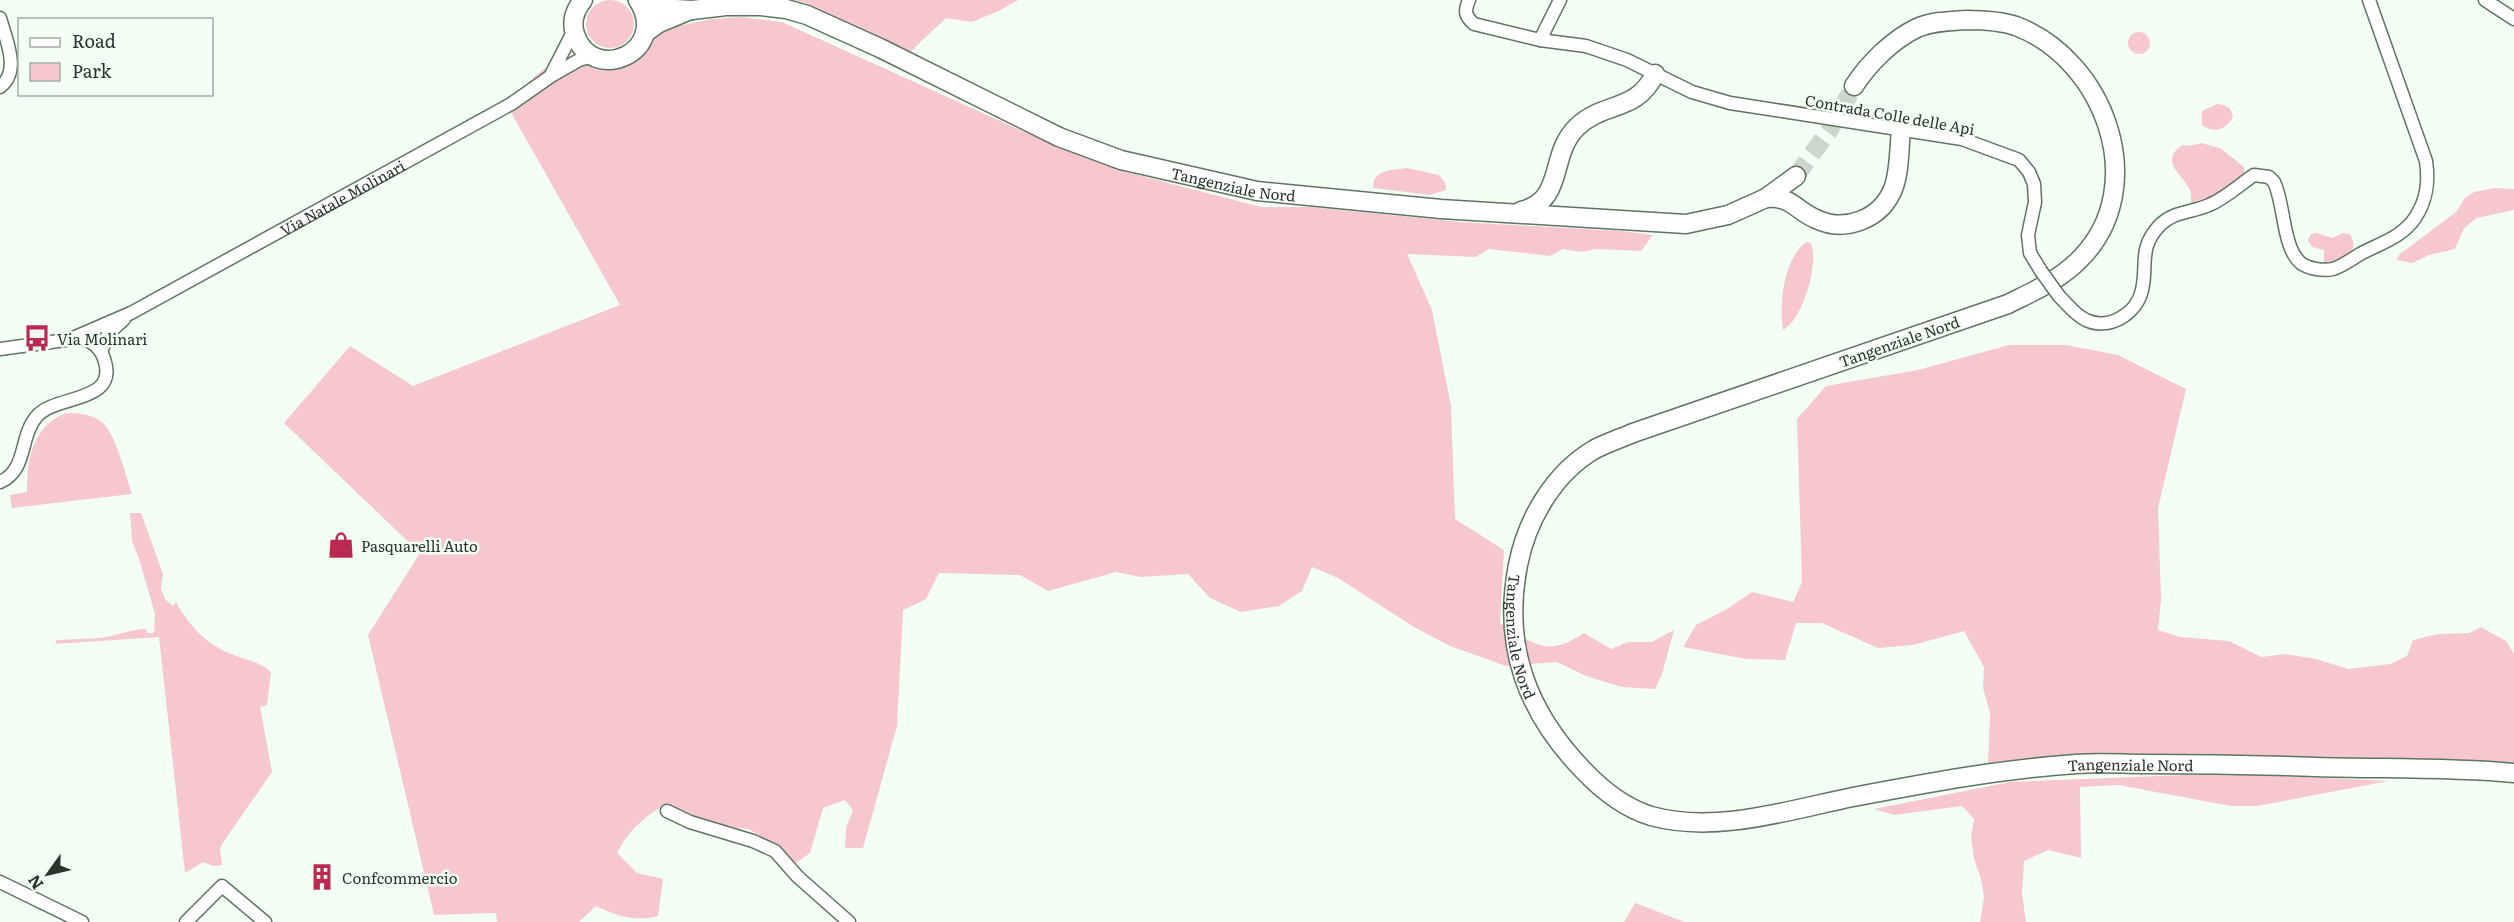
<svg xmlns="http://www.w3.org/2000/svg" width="2514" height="922" font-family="Literata,serif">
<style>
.green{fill:#f6c8cd}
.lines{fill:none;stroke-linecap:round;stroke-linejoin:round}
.primary-tunnel{stroke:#cbd6cd;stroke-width:18;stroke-dasharray:18 9;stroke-linecap:butt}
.street-casing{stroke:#5d7561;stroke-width:15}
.primary-casing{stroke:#5d7561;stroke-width:21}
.street{stroke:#fff;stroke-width:12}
.primary{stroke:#fff;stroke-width:18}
.street-bridge-casing{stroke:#5d7561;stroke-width:15;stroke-linecap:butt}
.street-bridge{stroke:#fff;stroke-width:12}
.labels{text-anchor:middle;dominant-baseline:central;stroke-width:5;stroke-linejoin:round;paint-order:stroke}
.street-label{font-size:15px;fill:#29342b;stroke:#f3fef5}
.poi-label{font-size:15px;fill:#29342b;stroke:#f3fef5;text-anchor:start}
</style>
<rect width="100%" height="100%" fill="#f3fef5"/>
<g class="green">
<circle cx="610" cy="24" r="24"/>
<polygon points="794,0 1018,0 999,11 972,22 946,18 910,52 805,3"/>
<path d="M740,17L782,22L1029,134L1122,171L1261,207H1311L1461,222L1621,231L1653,235L1641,251L1596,249L1581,252L1563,249L1550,256L1488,249L1476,257L1407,254L1432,310L1451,406L1455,519L1504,550L1500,623C1535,644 1546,658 1584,633L1611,649L1628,642H1652L1674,630L1662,674L1655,689L1622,687L1586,676L1557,662L1506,666L1450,646L1414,627L1338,578L1312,567L1302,591L1279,606L1241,612L1210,598L1188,574L1141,577L1116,572L1048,591L1020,575L939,573L926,599L903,610L897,726L863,848H845L846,828L853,810L845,800L823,808L810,853L794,864L776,845L748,829L708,825L663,806C643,817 627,833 617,853L637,873L663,879L658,916C638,922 615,916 596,906L579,922H497L496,913L434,915L368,635L420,553L284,423L350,346L413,386L620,305L505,102L545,68L569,72L585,66L626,65L644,54L653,38L668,28L712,19Z"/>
<circle cx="2139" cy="43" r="11"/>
<path d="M2217,104C2227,105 2231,107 2233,117C2225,130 2215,134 2202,125V111Z"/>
<path d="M2201,143L2220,148L2244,167V176L2221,193L2191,203C2191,201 2191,194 2191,193C2186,176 2157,163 2182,145L2189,146Z"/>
<path d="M1407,168L1439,175L1446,184V190L1430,195L1373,188C1372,169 1393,170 1407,168Z"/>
<polygon points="2495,188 2514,189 2514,210 2477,218 2464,228 2455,249 2429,255 2412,263 2396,260 2400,254 2456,212 2465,198 2474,192"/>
<path d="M2317,233L2332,238L2343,233L2350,234C2360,251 2346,257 2333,266L2324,263V250L2312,247L2308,240L2311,234Z"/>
<path d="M1806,242L1811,243C1819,264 1803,319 1783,330C1779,304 1783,260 1806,242Z"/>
<polygon points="2009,345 2066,345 2118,355 2186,389 2158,508 2161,599 2158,630 2180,637 2229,641 2261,657 2285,654 2316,659 2348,669 2390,664 2407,656 2413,640 2438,634 2469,633 2481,627 2506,641 2514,654 2514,768 2078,757 1988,764 1990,713 1983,688 1984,667 1964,631 1913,645 1878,648 1822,623 1796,623 1785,660 1746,659 1683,647 1696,625 1727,609 1752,592 1793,602 1802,582 1797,419 1826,386 1918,370"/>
<path d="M66,413C79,413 93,414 103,423C116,435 126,476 132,494L12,508L10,495L27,492C27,458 32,427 66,413Z"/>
<path d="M130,513H141L163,574L161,589L165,599L173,606L176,602C187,623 206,644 229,653C242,659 261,662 271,672L267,705L260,707L272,772L222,844L220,849L222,865L213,866L203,862L185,873L159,637L55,644L57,640C72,639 86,639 100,638C117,636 130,629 146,629L147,633H154L155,614L139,559L132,541Z"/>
<polygon points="2185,775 2261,775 2389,781 2257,806 2231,806 2118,785 2080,787 2081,858 2048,850 2024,861 2022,894 2026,922 1980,922 1984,898 1981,879 1974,859 1971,837 1974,819 1962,806 1894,815 1874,809 2010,782"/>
<polygon points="1635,903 1685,922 1624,922"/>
</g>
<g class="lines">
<polyline class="primary-tunnel" points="1796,176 1831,128 1854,86"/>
<defs>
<g id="street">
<path d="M1469,0C1464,11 1465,16 1474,24L1540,40L1586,46L1627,60L1692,92L1730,103L1962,139L2019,160L2029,172L2034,184L2035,202L2028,235L2030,253L2041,271"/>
<polyline points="2485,0 2514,19"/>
<path d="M0,18C6,40 21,71 0,87"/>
<polyline points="1540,40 1560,0"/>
<polyline points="551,75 574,30"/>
<path d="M2059,296C2067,304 2075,315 2086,320C2108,331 2137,314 2142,290C2148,264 2138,249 2159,226C2173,211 2191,213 2209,205C2226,198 2239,185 2254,175L2269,177L2274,182C2285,204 2282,249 2302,264C2310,269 2323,271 2333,269C2343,266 2353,258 2362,253C2381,243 2402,237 2415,218C2427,200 2429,182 2426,161L2369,0"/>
<path id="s1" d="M73,338L131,313L511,104L551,76L579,60L593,56"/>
<path d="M0,349L80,338C92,341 102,349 105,362C117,403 55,395 37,416C19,436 28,470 0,482"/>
<polyline points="101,352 108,334 124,319"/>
<polyline points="667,811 690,822 753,841 775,851 798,877 849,922"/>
<polyline points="0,882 82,922"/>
<polyline points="186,922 222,886 265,922"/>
</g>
<g id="primary">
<path d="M583,0C575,10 571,22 575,34C592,86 671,52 638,0"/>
<path id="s2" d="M638,0L659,8L692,10L726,6H761L786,9L807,15L880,48L1059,137L1121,160L1257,191L1441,209L1686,224L1728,215L1766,198L1796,176"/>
<polyline points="645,33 659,23 688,11"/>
<path id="s3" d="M1854,86C1869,63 1892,40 1917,28C1932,21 1951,21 1966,20C1982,20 2001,21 2016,26C2105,60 2151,186 2081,258C2060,280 2034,291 2008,304L1633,433C1621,438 1607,443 1595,449C1554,473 1527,519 1518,565C1502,646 1527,712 1583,770C1601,789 1625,808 1651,816C1716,834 1789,810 1853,797C1927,783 2001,769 2076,764C2099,762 2122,764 2145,764C2202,764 2259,765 2316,767C2382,769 2448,767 2514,773"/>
<path d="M1766,198C1792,196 1795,210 1816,219C1845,233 1881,219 1893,189C1900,171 1899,148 1901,129"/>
<path d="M1521,211C1566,200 1548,155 1577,127C1604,101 1636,113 1655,74"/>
</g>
</defs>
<use href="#street" class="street-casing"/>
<use href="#primary" class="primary-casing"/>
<use href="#street" class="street"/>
<use href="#primary" class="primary"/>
<defs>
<polyline id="street-bridge" points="2041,271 2059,296"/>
</defs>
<use href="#street-bridge" class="street-bridge-casing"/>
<use href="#street-bridge" class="street-bridge"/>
</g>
<defs>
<symbol id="bus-bare" viewBox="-9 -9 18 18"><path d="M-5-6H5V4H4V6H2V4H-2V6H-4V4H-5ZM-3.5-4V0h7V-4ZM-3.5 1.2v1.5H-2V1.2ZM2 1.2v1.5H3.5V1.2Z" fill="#ba2950" stroke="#f3fef5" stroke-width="2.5" paint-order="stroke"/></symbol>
<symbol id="shop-bare" viewBox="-9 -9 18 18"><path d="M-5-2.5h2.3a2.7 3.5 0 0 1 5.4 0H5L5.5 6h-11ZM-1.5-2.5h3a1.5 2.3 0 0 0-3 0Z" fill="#ba2950" stroke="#f3fef5" stroke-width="2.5" paint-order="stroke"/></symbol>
<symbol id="building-bare" viewBox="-9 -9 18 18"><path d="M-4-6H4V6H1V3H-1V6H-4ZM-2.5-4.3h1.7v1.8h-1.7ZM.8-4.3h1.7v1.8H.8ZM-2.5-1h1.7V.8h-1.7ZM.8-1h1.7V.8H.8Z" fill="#ba2950" stroke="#f3fef5" stroke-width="2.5" paint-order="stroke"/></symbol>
</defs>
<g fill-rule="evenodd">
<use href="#bus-bare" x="18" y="319" width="38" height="38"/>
<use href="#shop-bare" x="322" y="526" width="38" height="38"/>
<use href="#building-bare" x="303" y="858" width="38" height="38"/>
</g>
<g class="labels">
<g class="street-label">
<text transform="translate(1890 114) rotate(10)">Contrada Colle delle Api</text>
<text stroke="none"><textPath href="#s2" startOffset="633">Tangenziale Nord</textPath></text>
<text stroke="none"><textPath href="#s1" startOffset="304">Via Natale Molinari</textPath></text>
<text transform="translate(1899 341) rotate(-19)">Tangenziale Nord</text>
<text stroke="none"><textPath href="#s3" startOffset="1209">Tangenziale Nord</textPath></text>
<text stroke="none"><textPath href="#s3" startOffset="1929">Tangenziale Nord</textPath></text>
</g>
<g class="poi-label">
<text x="57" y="338">Via Molinari</text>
<text x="361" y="545">Pasquarelli Auto</text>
<text x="342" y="877">Confcommercio</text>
</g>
</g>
<rect x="18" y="18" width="195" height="78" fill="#f3fef5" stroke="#a2ada4" stroke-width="1.5"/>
<rect x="30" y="38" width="30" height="9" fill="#ffffff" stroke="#a2ada4" stroke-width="1.5"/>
<text x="72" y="48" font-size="18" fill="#29342b">Road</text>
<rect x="30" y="63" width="30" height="18" fill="#f6c8cd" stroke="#a2ada4" stroke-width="1.5"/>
<text x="72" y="78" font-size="18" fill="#29342b">Park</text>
<g transform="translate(48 874) rotate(236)" stroke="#f3fef5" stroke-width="4.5" paint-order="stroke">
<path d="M0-4.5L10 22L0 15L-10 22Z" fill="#29342b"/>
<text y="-9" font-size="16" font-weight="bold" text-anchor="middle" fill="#29342b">N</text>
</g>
</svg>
